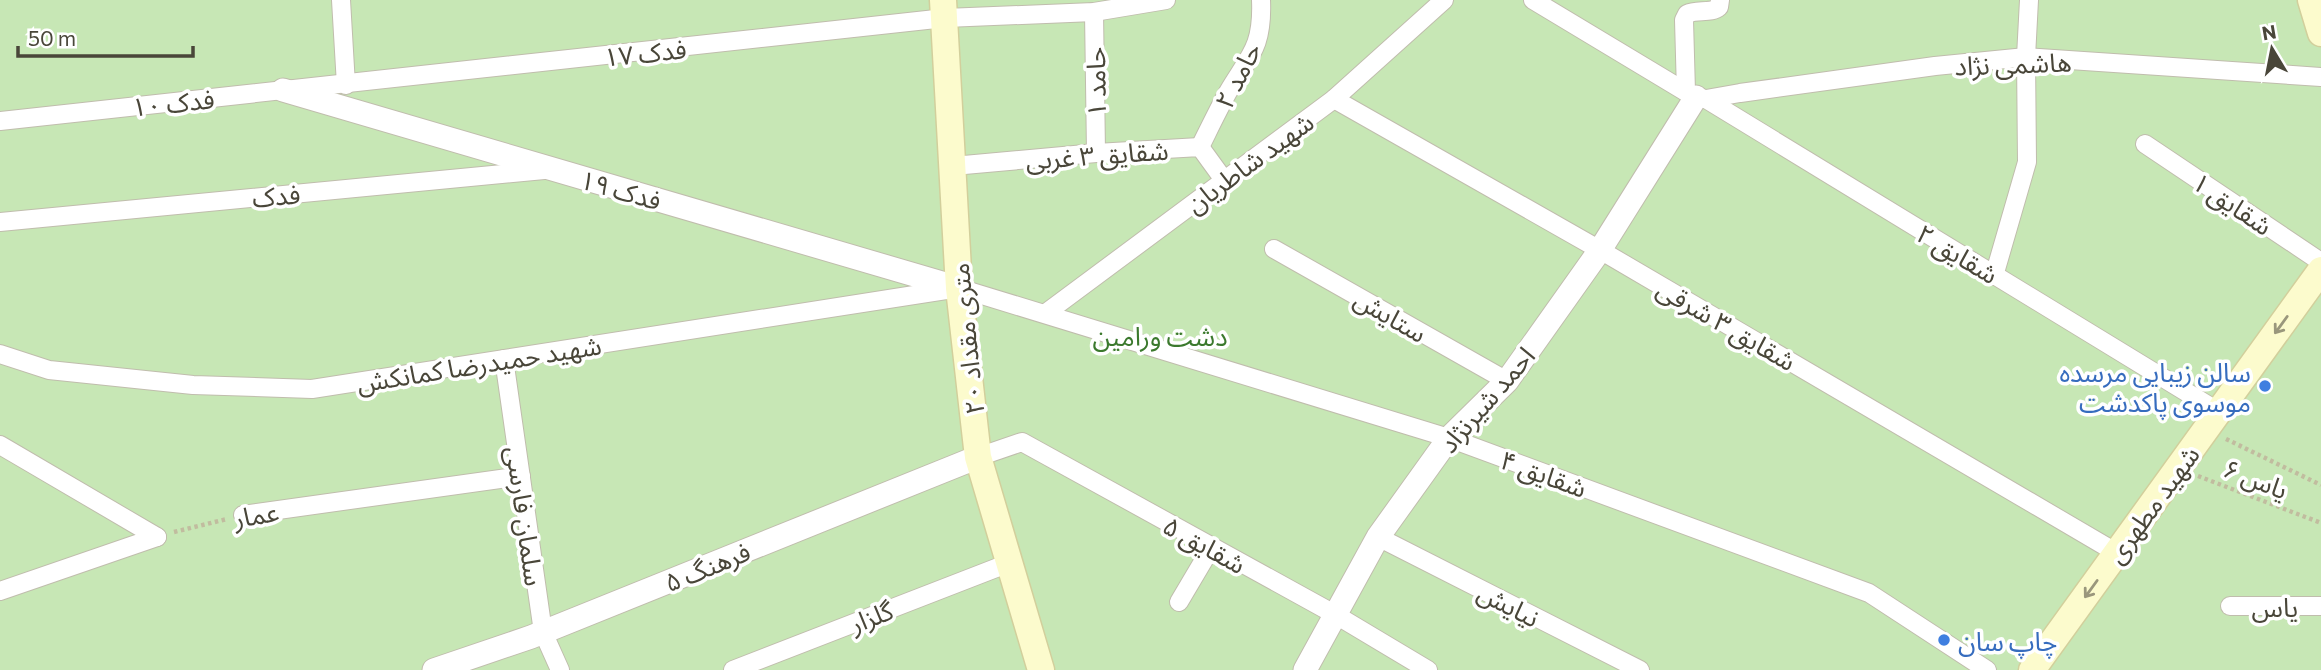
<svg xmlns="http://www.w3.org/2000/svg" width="2321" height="670" font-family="Commissioner,'Noto Sans Arabic',sans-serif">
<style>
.green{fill:#c7e7b5}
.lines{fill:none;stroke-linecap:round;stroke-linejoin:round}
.minor-casing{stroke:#c0bdad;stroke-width:20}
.tertiary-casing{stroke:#c0bdad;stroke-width:25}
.secondary-casing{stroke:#d2cf9c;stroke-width:29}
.path{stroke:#c1bc9f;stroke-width:4.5;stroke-dasharray:3.5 3.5;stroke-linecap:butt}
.minor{stroke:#fff;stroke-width:18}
.tertiary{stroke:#fff;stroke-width:23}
.secondary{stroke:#fcfbcd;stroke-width:26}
.oneway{stroke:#9a977c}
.shop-dot{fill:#3f7fe0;stroke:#fff;stroke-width:2.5}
.labels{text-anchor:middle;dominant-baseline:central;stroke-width:7;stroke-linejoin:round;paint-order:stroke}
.street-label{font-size:26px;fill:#494639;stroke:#fff}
.park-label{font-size:26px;fill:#3b792d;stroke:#fff}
.shop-label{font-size:26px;fill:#366cbe;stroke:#fff;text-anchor:end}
</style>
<rect width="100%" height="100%" fill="#f5f4eb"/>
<rect class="green" x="0" y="0" width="2321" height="670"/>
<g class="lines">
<defs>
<g id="minor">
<polyline points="341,0 346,85"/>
<polyline points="1533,0 1686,92"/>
<polyline points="1094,12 1096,153"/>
<path d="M1686,92L1684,20L1687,14C1697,9 1711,14 1719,7L1720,0"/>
<polyline points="1701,98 1706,99 2219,412"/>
<polyline points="1334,99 1600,250 2117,553"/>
<polyline points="1706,99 1740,93 1935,66 2026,57 2321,77"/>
<polyline points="0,121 945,18 1094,12 1166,0"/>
<polyline points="2145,144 2321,262"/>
<path d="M1200,147C1209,129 1218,110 1228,92C1250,55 1263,47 1261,0"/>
<polyline points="953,166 1096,153 1200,147 1224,180"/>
<polyline points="0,222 544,170"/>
<polyline points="1274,249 1507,381"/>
<polyline points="1994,276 2027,162 2026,57 2029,0"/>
<polyline points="1046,313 1334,99 1444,0"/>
<polyline points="0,354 49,370 193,385 312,389 959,288 1449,438 1869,593 1987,670"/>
<polyline points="504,359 543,632 560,670"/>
<polyline points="0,445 157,537"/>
<polyline points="978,457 1022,442 1336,615 1428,670"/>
<polyline points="243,515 521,476"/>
<polyline points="1378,537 1640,670"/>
<polyline points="0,591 157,537"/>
<polyline points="1179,602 1211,548"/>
<polyline points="2230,606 2321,606"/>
<polyline points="733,670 1009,563"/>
</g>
<g id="tertiary">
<polyline points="283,90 959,288"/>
<polyline points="434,670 531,637 978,457"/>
<polyline points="1305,670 1378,537 1449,438 1507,381 1600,250 1696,97"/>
</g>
<g id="secondary">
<polyline points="943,0 959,288 978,457 1041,670"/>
<polyline points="2311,0 2321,33"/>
<polyline points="2032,670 2321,270"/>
</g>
</defs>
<use href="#minor" class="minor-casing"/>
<use href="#tertiary" class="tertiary-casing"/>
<use href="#secondary" class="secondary-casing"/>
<g class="path">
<polyline points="2226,439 2321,485"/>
<polyline points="2198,476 2321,523"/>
<polyline points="174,532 227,519"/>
</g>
<use href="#minor" class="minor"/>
<use href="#tertiary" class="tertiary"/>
<use href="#secondary" class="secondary"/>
</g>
<defs><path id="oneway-shaft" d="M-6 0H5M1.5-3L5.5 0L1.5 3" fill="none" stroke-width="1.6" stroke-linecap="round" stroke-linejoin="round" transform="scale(1.75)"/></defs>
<g class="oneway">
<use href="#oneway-shaft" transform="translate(2281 325) rotate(126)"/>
<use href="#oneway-shaft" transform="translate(2091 589) rotate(126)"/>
</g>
<g class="shop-dot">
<circle cx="2265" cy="386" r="7"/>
<circle cx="1944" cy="640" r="7"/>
</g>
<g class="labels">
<g class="street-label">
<text transform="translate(645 52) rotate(-6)">فدک ۱۷</text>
<text transform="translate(2013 63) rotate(-2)">هاشمی نژاد</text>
<text transform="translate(1237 75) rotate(-63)">حامد ۲</text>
<text transform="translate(1095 82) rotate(-91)">حامد ۱</text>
<text transform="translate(173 102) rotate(-6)">فدک ۱۰</text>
<text transform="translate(1097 154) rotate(-4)">شقایق ۳ غربی</text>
<text transform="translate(1249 162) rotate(-36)">شهید شاطریان</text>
<text transform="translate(621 189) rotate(16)">فدک ۱۹</text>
<text transform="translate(276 195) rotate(-5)">فدک</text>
<text transform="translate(2233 203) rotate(34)">شقایق ۱</text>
<text transform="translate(1958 253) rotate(31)">شقایق ۲</text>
<text transform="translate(1391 315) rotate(30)">ستایش</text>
<text transform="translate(1727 324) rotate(30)">شقایق ۳ شرقی</text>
<text transform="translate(966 339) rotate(-96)">۲۰ متری مقداد</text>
<text transform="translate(479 363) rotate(-9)">شهید حمیدرضا کمانکش</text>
<text transform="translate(1486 399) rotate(-49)">احمد شیرنژاد</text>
<text transform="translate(1544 473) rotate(20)">شقایق ۴</text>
<text transform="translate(2256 478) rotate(21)">یاس ۶</text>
<text transform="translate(2152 504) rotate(-54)">شهید مطهری</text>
<text transform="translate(256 514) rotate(-10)">عمار</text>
<text transform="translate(526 516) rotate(82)">سلمان فارسی</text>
<text transform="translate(1205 544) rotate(29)">شقایق ۵</text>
<text transform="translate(707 566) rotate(-22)">فرهنگ ۵</text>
<text transform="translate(1509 604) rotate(27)">نیایش</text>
<text x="2275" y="606">یاس</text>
<text transform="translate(871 616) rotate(-21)">گلزار</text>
</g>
<g class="park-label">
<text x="1160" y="335">دشت ورامین</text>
</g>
<g class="shop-label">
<text x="2251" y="371">سالن زیبایی مرسده<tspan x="2251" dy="30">موسوی پاکدشت</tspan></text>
<text x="1958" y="640" text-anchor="start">چاپ سان</text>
</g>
</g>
<g transform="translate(2272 49) rotate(350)" stroke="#ffffff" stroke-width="5" paint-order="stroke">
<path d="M0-5L12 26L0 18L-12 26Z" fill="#494639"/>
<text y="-10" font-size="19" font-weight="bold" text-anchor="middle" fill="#494639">N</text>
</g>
<path d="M18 46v10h175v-10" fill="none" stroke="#494639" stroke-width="3.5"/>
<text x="28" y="46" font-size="21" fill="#494639" stroke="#ffffff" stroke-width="5" paint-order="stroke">50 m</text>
</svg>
